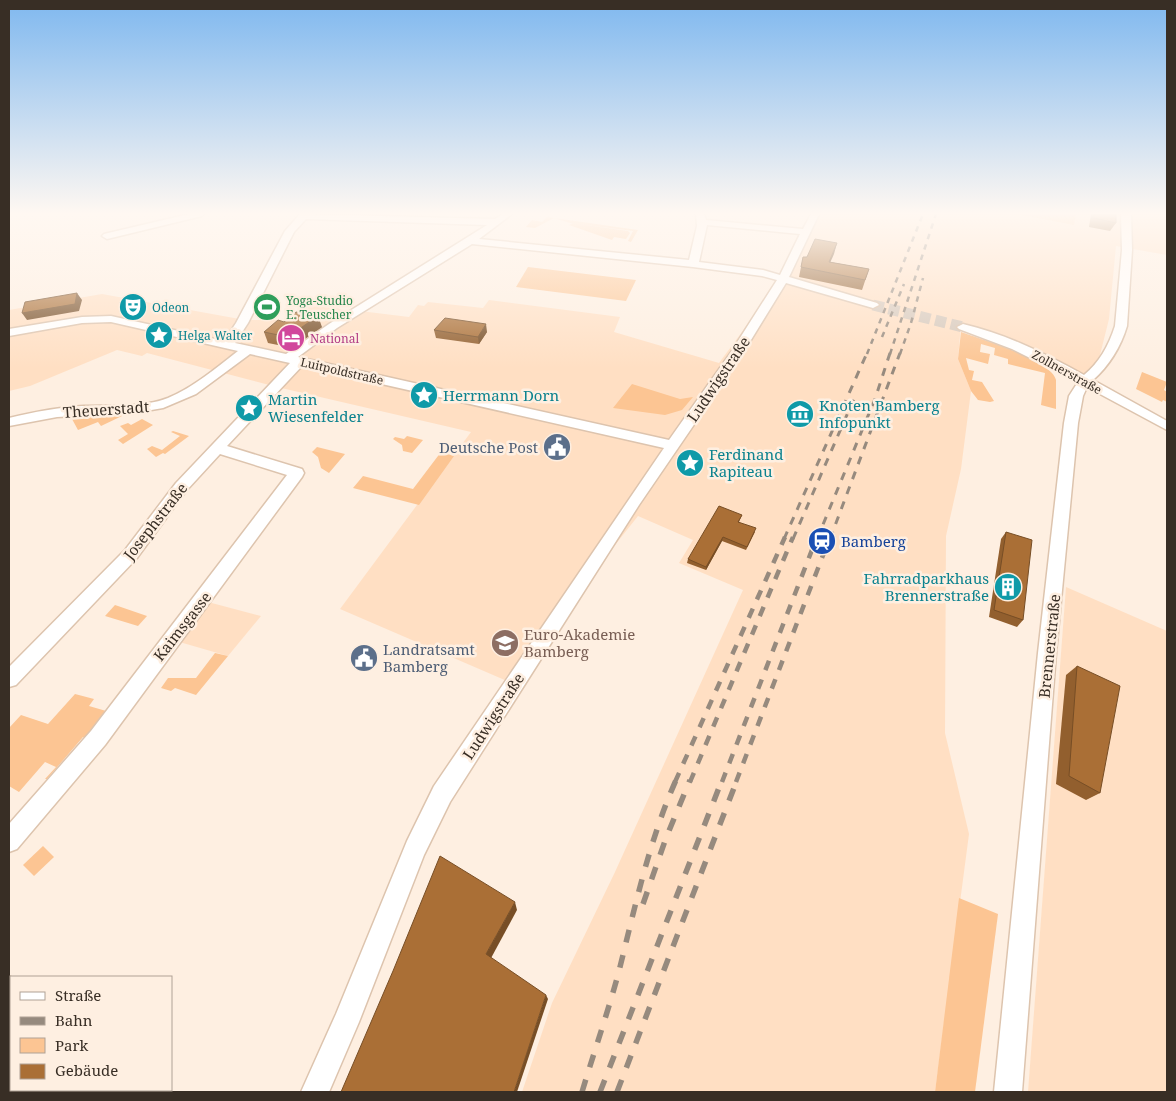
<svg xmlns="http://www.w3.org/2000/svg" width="1176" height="1101" font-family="'Noto Serif',serif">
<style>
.built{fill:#ffdfc3}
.green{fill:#fcc593}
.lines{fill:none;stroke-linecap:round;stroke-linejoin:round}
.minor-tunnel{stroke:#d6c8bb;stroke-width:11;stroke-dasharray:11 5;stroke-linecap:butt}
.minor-casing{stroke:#ddc4ae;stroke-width:3}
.minor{fill:#fff;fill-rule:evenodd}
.rail-far3{stroke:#968a7e;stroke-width:2.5;stroke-dasharray:5.5 5.5;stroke-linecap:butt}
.rail-far2{stroke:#968a7e;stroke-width:3;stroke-dasharray:8 8;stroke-linecap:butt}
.rail-far1{stroke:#968a7e;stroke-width:4.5;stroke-dasharray:10 10;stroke-linecap:butt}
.rail{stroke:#968a7e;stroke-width:5.5;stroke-dasharray:13 13;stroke-linecap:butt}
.wall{fill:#925f2e}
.shaded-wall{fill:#774e26}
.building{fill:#aa6f36;stroke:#774e26}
.labels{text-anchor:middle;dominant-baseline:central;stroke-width:5;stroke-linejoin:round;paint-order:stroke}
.far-leisure-label{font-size:12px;fill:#27864d;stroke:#feefe1;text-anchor:start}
.far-culture-label{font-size:12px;fill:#0d838f;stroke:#feefe1;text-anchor:start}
.far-hotel-label{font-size:12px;fill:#b23c85;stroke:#feefe1;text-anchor:start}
.far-street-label{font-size:12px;fill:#382e25;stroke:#feefe1}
.street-label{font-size:15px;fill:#382e25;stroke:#feefe1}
.culture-label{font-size:15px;fill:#0d838f;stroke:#feefe1;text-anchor:start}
.service-label{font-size:15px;fill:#4e5e75;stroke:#feefe1;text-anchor:end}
.transit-label{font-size:15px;fill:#164399;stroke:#feefe1;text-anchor:start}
.education-label{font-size:15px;fill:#785e54;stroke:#feefe1;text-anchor:start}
</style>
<rect width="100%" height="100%" fill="#feefe1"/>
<g class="built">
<polygon points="812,214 1167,214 1167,255 1116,246 1109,319 1098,363 1088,377 1001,335 961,324 958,359 971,391 961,469 946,536 945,733 969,834 935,1092 522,1092 552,1003 615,872 743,590 679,563 693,540 638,516 507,681 340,609 471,432 277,387 147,353 142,356 117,350 30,386 9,391 9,310 102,294 245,320 297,320 309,306 337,308 354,315 360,311 409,317 418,305 424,306 428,302 483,308 489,300 620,317 614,332 719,363 782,278"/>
<polygon points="1066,587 1167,631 1167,1092 1028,1092"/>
<polygon points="208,602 261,616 228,656 176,641"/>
</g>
<g class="green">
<polygon points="1016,214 1076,214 1074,225 1017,214"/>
<polygon points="547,217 638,230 631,242 628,241 633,231 570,223 554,218 535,228 526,227 532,220 542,222"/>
<polygon points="573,223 628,231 630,233 626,239 614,237 612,240 569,225"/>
<polygon points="528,267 636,280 626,301 516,287"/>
<path d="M961,332C980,339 1052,360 1056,380V409L1041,405L1045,373L1008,364V359L994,355L995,348L981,344L980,352L990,354L988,364L966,358L969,370L974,371L972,380L982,382L994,401L990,402L978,400L971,391L958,359Z"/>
<polygon points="1142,372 1167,382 1164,390 1167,392 1167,402 1163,400 1162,402 1136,389"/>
<polygon points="632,384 680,399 693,397 682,410 665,415 613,408"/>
<polygon points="120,414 122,416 101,426 98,422 78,430 72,419 64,420 64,418 71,417"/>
<polygon points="142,419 153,425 123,444 118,440 128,434 120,426 128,423 131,425"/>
<polygon points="173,431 189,436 165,454 163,453 156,457 147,449 152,446 162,450 180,436 171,432"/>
<polygon points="407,436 423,440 412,453 403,451 402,445 393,439 395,437 404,439"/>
<polygon points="317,447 345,454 329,473 321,468 318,457 312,452"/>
<polygon points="441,452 454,456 419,505 353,488 363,476 413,489"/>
<polygon points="115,605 147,616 138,626 105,616"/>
<polygon points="215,653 228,656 196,695 175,688 171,691 161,688 168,678 196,678"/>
<polygon points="75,694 94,699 89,706 113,713 91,741 83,737 47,779 45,779 56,767 45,762 19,792 9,786 9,728 21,715 48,724"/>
<polygon points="43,846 54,857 34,876 23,865"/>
<polygon points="959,898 998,914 975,1092 935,1092"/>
</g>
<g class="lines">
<polyline class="minor-tunnel" points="873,305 963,327"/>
<defs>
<g id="minor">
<polygon points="189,214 204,214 202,216 107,239 102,236 104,234"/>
<path d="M300,214L495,219L503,214H512L479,239L689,260L697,226L696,214H704L706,220L803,229L811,214H819L789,277L877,303L879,305L873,308L786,283L743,353L639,505L450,802L424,855L359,1022L329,1092H301L336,1014L407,841L434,786L664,448L302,366L227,446L302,469L304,473L302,477L105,745L17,849L9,852V824L91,731L287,475L220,454L186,491L137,558L16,685L9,687V667L125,550L176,483L290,363L250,354L196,394L163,408L134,413L57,417L9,426V418C34,412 59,407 84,406C112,405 142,408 168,398C194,387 216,368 238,351L111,322L82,323L9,336V329L82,317L111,316L224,341L236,323L285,231ZM306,219L487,225L329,324L286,354L235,343L248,323L294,232ZM707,225L800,234L780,275L763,270L699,262ZM472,244L693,267L762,276L777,280L731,352L669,440L298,357L337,328Z"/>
<path d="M1121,214H1131L1132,250L1127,326C1121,346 1109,366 1093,380L1167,421V430L1087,387L1083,396L1078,423L1056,653L1022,1092H994L1038,653L1064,423L1069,396L1078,382L1012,349L959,329L957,327L963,324C1006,334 1046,354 1084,375C1099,363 1109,345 1115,326L1122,250Z"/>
<polygon points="9,976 11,977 11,1005 9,1004"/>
<polygon points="80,1090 109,1090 110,1092 81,1092"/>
</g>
</defs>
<use href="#minor" class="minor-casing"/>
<use href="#minor" class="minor"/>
<g class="rail-far3">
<polyline points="882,337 904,284"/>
<polyline points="867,354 923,214"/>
<polyline points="890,354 936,214"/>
<polyline points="900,354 911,323 923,278"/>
</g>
<g class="rail-far2">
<polyline points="784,539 867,353"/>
<polyline points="793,539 856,394"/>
<polyline points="817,539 875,399 890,353"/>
<polyline points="830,539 900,353"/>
</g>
<g class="rail-far1">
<polyline points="675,782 785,537"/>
<polyline points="690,782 793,537"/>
<polyline points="722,782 817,537"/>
<polyline points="736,782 830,537"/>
</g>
<g class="rail">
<polyline points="643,904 666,838 690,780"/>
<path d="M582,1092C594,1052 608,1012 619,971C635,907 649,841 676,780"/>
<polyline points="600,1092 722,780"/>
<polyline points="617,1092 737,780"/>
</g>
</g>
<g class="wall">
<polygon points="1091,214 1116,214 1116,223 1110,231 1089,227"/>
<polygon points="837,243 830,262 869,269 862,290 799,277 803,257 807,257"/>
<polygon points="284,322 322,327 293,347 288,347 268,343 264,332"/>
<polygon points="434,330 487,332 479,344 436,338"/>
<polygon points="742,515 739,522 755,532 746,550 722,541 706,570 687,563 688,559"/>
<polygon points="1006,532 1023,620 1017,627 989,617 1001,539"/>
<polygon points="1077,666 1100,793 1086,800 1056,784 1066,675"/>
</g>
<g class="shaded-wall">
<polygon points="837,243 834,254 826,272 829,262"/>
<polygon points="77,293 82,300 79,311 27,320 22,313"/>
<polygon points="318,316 322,327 293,347 288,347 283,336"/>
<polygon points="486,324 487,332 479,344 478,337"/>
<polygon points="723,537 722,541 706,570 706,567"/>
<polygon points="515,902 517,910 490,960 486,954"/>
<polygon points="546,995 548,999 517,1092 514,1092"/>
</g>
<g class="building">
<polygon points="1094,214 1116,214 1116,223 1094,218"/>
<polygon points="815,239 837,243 829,262 869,269 865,280 801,267 803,257 807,257"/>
<polygon points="77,293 75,304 22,313 25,302"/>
<polygon points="296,312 318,316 289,336 283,336 264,332 278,320 284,322"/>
<polygon points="445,318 486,324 478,337 434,330"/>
<polygon points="719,506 742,515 738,522 756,528 747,547 723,537 706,567 688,559"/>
<polygon points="1006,532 1032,540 1023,620 994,610"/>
<polygon points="1077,666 1120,686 1100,793 1069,776"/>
<polygon points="440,856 515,902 486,954 546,995 514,1092 341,1092 393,971"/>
</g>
<linearGradient id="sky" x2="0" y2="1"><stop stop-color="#7fb8ef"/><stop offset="0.58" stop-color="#fff8f2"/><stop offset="1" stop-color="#fff8f2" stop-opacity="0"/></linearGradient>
<rect width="1176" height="368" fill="url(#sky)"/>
<defs>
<symbol id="theatre-disc" viewBox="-11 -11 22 22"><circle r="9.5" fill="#0f9aa8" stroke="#feefe1"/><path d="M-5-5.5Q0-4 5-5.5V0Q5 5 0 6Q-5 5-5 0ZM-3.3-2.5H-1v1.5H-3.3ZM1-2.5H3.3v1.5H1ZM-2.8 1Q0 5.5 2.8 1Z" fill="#fff"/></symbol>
<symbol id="stadium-disc" viewBox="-11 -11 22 22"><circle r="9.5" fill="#2e9e5b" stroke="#feefe1"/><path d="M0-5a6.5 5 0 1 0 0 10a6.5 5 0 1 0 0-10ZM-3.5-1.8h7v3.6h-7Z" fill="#fff"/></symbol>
<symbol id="sight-disc" viewBox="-11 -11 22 22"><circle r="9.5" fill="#0f9aa8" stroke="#feefe1"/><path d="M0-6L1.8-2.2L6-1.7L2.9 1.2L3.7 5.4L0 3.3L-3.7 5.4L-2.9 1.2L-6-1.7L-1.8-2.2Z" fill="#fff"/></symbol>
<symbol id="hotel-disc" viewBox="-11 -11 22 22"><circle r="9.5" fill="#d1479c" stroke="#feefe1"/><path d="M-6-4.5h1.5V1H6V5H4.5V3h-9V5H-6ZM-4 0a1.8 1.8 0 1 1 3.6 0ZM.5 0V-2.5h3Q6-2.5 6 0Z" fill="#fff"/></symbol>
<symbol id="museum-disc" viewBox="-11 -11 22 22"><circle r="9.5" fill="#0f9aa8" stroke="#feefe1"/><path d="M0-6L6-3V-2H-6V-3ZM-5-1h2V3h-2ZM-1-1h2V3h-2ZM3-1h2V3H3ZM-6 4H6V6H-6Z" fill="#fff"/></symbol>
<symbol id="civic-disc" viewBox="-11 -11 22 22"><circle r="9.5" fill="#5c6f8a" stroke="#feefe1"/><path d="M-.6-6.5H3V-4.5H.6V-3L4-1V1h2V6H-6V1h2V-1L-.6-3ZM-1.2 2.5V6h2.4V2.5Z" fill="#fff"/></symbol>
<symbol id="station-disc" viewBox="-11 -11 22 22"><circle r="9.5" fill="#1a4fb4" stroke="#feefe1"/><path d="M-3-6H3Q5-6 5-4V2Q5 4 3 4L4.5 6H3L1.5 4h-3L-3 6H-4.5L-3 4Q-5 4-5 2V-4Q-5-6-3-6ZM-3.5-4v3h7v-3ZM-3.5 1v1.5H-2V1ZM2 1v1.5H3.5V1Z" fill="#fff"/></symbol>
<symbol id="building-disc" viewBox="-11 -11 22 22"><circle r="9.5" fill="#0f9aa8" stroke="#feefe1"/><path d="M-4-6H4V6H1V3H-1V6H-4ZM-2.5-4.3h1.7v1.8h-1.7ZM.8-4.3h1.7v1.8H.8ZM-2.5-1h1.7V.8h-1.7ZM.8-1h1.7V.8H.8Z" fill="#fff"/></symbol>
<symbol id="university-disc" viewBox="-11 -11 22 22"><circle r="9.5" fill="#8d6e63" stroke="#feefe1"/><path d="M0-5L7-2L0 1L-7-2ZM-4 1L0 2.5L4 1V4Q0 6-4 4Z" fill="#fff"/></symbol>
</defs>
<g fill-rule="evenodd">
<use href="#theatre-disc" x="117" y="291" width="32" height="32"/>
<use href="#stadium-disc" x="251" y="291" width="32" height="32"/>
<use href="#sight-disc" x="143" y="319" width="32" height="32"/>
<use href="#hotel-disc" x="275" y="322" width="32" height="32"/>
<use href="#sight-disc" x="408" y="379" width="32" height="32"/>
<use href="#sight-disc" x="233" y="392" width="32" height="32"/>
<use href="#museum-disc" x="784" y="398" width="32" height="32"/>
<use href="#civic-disc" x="541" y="431" width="32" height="32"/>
<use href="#sight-disc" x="674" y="447" width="32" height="32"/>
<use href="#station-disc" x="806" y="525" width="32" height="32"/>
<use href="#building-disc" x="992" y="571" width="32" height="32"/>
<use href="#university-disc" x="489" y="627" width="32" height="32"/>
<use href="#civic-disc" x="348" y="642" width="32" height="32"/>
</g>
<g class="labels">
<g class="far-leisure-label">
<text x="286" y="300">Yoga-Studio<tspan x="286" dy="14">E. Teuscher</tspan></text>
</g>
<g class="far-culture-label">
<text x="152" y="307">Odeon</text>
<text x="178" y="335">Helga Walter</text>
</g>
<g class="far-hotel-label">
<text x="310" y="338">National</text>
</g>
<g class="far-street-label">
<text transform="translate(342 371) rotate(13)">Luitpoldstraße</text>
<text transform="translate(1067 372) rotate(29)">Zollnerstraße</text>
</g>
<g class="street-label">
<text transform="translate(718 379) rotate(-56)">Ludwigstraße</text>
<text transform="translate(106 409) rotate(-4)">Theuerstadt</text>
<text transform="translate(155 521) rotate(-52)">Josephstraße</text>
<text transform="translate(182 626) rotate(-52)">Kaimsgasse</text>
<text transform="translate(1049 646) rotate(-84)">Brennerstraße</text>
<text transform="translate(493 716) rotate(-57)">Ludwigstraße</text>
</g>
<g class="culture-label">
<text x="443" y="395">Herrmann Dorn</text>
<text x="268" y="399">Martin<tspan x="268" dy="17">Wiesenfelder</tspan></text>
<text x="819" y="405">Knoten Bamberg<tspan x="819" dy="17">Infopunkt</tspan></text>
<text x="709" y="454">Ferdinand<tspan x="709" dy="17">Rapiteau</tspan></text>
<text x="989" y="578" text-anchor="end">Fahrradparkhaus<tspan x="989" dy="17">Brennerstraße</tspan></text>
</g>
<g class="service-label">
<text x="538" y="447">Deutsche Post</text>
<text x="383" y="649" text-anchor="start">Landratsamt<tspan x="383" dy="17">Bamberg</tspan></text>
</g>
<g class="transit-label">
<text x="841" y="541">Bamberg</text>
</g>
<g class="education-label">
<text x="524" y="634">Euro-Akademie<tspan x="524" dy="17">Bamberg</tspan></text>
</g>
</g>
<rect width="1176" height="1101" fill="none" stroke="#382e25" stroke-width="20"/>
<rect x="10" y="976" width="162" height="115" fill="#feefe1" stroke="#afa296"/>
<rect x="20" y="992" width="25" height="8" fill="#ffffff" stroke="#afa296"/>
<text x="55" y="1001" font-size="15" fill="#382e25">Straße</text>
<rect x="20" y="1017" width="25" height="8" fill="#968a7e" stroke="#afa296"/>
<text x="55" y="1026" font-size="15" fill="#382e25">Bahn</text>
<rect x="20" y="1038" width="25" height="15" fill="#fcc593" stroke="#afa296"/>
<text x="55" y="1051" font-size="15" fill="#382e25">Park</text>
<rect x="20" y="1064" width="25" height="15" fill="#aa6f36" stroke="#afa296"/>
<text x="55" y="1076" font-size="15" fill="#382e25">Gebäude</text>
</svg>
